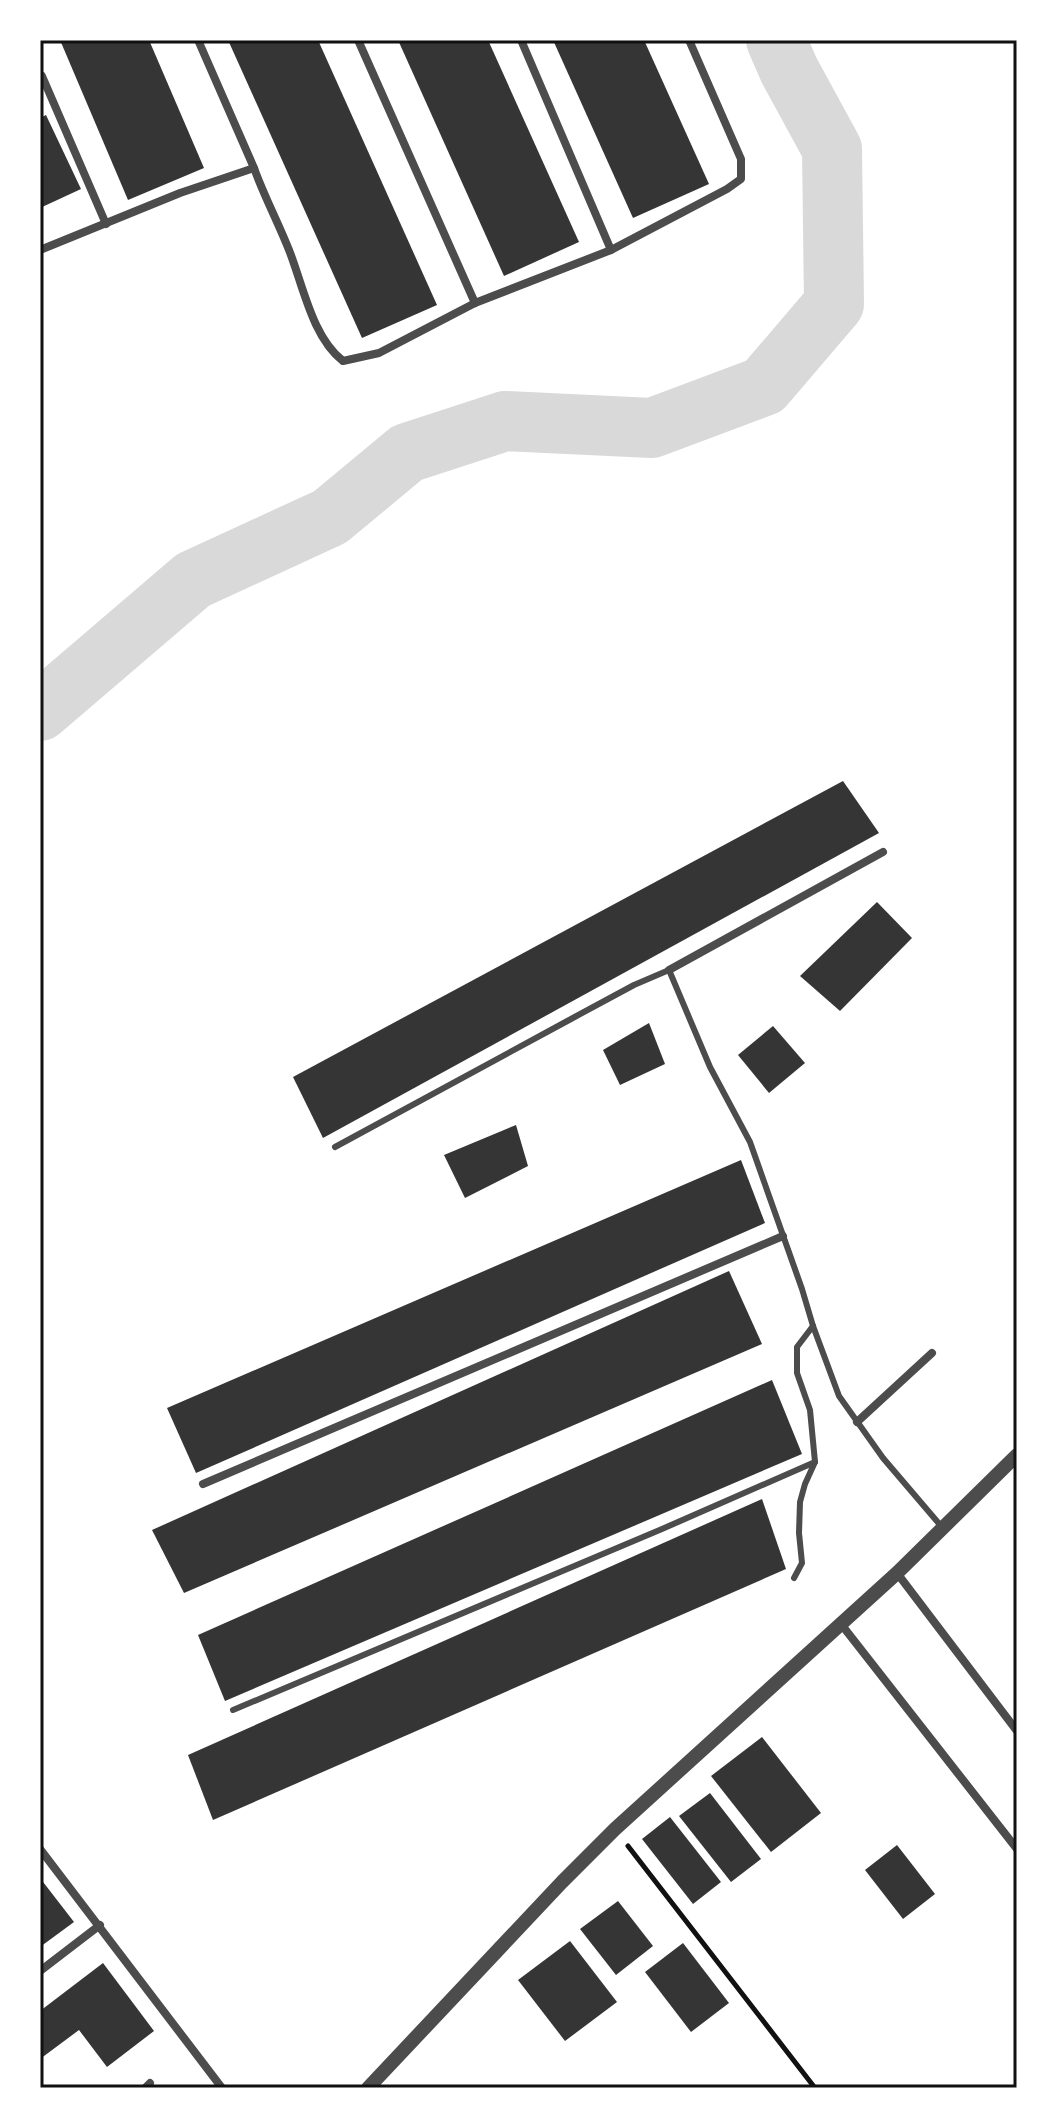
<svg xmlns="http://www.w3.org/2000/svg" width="1057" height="2128" font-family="Raleway,sans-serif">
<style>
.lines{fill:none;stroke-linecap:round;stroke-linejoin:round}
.river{stroke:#d9d9d9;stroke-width:60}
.building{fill:#353535}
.path{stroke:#111;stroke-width:5}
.service{stroke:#4c4c4c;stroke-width:6}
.minor{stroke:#4c4c4c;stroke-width:8}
.tertiary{stroke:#4c4c4c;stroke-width:14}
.neatline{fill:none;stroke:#111;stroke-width:3}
</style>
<rect width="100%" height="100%" fill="#fff"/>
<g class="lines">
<polyline class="river" points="40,711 193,580 330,517 407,453 505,421 652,428 764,386 834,304 832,149 789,70 776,40"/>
</g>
<g class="building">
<polygon points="60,40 149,40 204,168 128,200"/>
<polygon points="228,40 318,40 437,305 362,338"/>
<polygon points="398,40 488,40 579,242 504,276"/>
<polygon points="553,40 644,40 709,184 633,218"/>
<polygon points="46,115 81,189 40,208 40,118"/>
<polygon points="843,781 879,833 323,1138 293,1077"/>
<polygon points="877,902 912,938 840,1011 800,976"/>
<polygon points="649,1023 665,1064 620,1085 603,1050"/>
<polygon points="773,1026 805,1063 769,1093 738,1055"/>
<polygon points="516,1125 528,1166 465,1198 444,1155"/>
<polygon points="741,1160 765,1223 196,1473 167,1408"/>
<polygon points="729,1271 762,1344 184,1593 152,1530"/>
<polygon points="772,1380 802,1454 225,1701 198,1635"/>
<polygon points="762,1499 786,1569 213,1820 188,1755"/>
<polygon points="762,1737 821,1813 771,1852 711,1776"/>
<polygon points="710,1793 761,1859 731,1882 679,1816"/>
<polygon points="670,1817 721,1882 693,1904 642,1839"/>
<polygon points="897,1845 935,1894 903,1919 865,1870"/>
<polygon points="40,1878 74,1922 40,1947"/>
<polygon points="618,1901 653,1946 616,1975 580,1929"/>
<polygon points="570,1941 617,2002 565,2041 518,1980"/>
<polygon points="683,1943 729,2003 691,2032 645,1972"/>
<polygon points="103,1963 154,2031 107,2067 79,2030 40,2059 40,2011"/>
</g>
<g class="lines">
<polyline class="path" points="628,1846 815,2088"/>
<g class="service">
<polyline points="335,1147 571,1019 634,985 669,970 710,1067 750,1142 802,1289 813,1326 839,1396 883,1458 941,1526"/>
<polyline points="794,1578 802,1563 799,1533 800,1502 805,1484 815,1462 810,1410 797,1373 797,1347 813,1326"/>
<polyline points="233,1710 662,1529 815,1462"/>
</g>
<g class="minor">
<polyline points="198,40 254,168"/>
<polyline points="358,40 475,303"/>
<polyline points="521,40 611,250"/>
<polyline points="40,77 42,76 106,224"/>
<path d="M40,250L180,193L254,168C264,196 278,222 289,250C303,285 312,337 343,361L379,353L475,303L611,250L727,189L741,179V159L689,40"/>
<polyline points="669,970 883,852"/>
<polyline points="857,1422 932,1353"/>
<polyline points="203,1484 783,1236"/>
<polyline points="897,1573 1017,1731"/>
<polyline points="841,1624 1017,1849"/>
<polyline points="40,1849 222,2088"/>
<polyline points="40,1971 100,1925"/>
<polyline points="145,2088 150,2083"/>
</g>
<polyline class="tertiary" points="368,2088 562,1882 615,1829 897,1573 1017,1455"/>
</g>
<rect width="1057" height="2128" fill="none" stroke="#ffffff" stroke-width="84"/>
<rect x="42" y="42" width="973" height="2044" class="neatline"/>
</svg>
